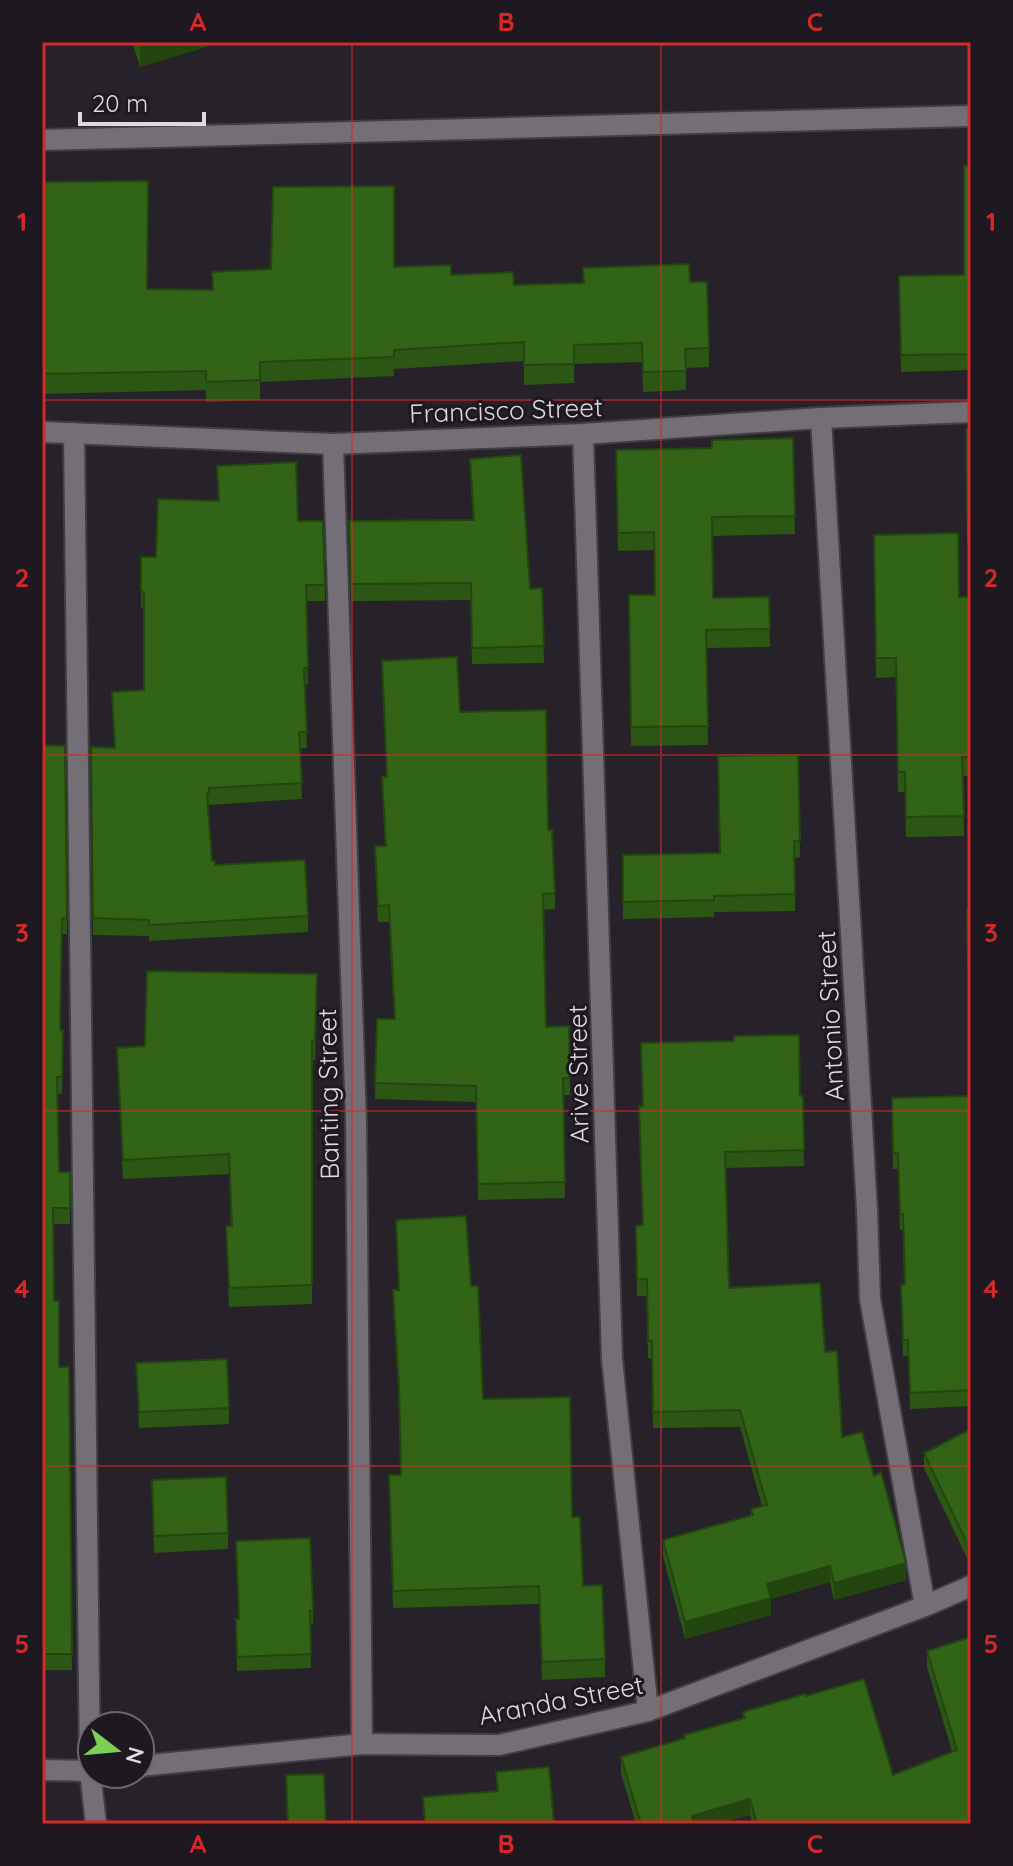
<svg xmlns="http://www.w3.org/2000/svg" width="1013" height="1866" font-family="Quicksand,sans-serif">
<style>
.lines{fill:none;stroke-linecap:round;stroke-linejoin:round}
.minor-casing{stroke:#413e44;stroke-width:24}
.tertiary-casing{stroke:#413e44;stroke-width:24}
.minor{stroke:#746e77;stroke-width:20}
.tertiary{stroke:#746e77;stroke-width:20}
.wall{fill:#2b5614}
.shaded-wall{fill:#234610}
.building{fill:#326417;stroke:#234610;stroke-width:2}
.grid{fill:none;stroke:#d62828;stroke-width:2;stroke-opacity:0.55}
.labels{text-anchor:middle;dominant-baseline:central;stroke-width:6;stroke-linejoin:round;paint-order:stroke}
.street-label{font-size:26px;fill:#dedbe0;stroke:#1e1920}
.neatline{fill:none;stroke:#d62828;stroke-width:3}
.grid-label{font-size:26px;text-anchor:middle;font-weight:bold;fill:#d62828}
</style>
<rect width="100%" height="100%" fill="#27222a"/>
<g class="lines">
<defs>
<g id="minor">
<polyline points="821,418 867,1210 870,1299 925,1606"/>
<polyline points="42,432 333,444 583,434 821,418 971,412"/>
<polyline points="74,433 90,1772 96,1824"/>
<polyline points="583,434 612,1359 648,1711"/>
<polyline points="333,444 356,1121 362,1744"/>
<polyline points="140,1766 362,1744 499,1745 648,1711 925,1606 971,1586"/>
<polyline points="42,1770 92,1771"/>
</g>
<polyline id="tertiary" points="42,140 971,116"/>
</defs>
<use href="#minor" class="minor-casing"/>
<use href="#tertiary" class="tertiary-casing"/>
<use href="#minor" class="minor"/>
<use href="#tertiary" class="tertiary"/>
</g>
<g class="wall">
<polygon points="132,42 222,42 140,67"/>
<polygon points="971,166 971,366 969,366 969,370 901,372 899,276 964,275"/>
<polygon points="42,182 147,289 212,290 212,272 394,267 514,285 690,282 709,348 709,367 686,368 686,390 643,392 642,362 574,364 574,383 524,385 524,361 394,369 394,376 260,382 260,400 206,402 206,390 42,394"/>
<polygon points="966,429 971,429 971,543 967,543"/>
<polygon points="793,438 795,534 712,536 713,598 769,597 770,647 707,648 708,745 631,746 629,595 654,595 654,550 618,551 616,450 712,448"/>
<polygon points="470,459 530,589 542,588 544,663 472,664 471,600 351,601 349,537 473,520"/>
<polygon points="217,466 298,521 325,585 325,601 306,601 308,684 305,684 307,748 300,748 302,799 209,805 209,809 208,809 212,861 215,865 308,916 308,932 149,941 149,936 93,935 91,747 114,748 112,692 144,690 144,608 141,608 141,557 156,557 218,501"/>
<polygon points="874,535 959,597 971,597 971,776 963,776 964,836 906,837 905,792 898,792 896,677 876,678"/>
<polygon points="382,661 460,712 548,830 555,893 555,909 543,910 546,1027 569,1026 570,1095 563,1095 565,1198 478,1200 476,1102 375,1099 377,1019 394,1019 389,922 378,922 375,863 375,846 385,846 382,777 387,777"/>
<polygon points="42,745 65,746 67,934 62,934 61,1030 63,1030 62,1094 57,1094 59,1172 70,1172 70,1224 53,1224 54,1301 59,1367 69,1367 72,1670 42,1670"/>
<polygon points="798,755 800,857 795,858 795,911 714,912 714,917 623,919 623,855 719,853"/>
<polygon points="967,909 971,909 971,981 968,981"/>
<polygon points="317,974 315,1060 312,1060 312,1304 229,1307 226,1226 231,1226 229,1174 123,1179 117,1048 145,1046"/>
<polygon points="971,1045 971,1406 910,1409 908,1356 903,1356 901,1301 904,1284 903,1230 900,1230 898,1169 893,1169 892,1098 970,1096"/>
<polygon points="803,1096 804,1166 725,1168 729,1288 825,1352 842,1437 874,1476 906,1580 834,1600 830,1582 771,1599 771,1615 685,1639 663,1556 663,1540 751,1515 751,1509 762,1506 740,1427 653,1428 652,1358 648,1358 647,1296 637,1296 636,1226 642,1225 642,1106"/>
<polygon points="396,1220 471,1286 483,1399 572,1517 583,1586 605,1659 605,1677 542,1680 539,1604 393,1608 389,1493 401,1475 399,1404 393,1308 393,1290 399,1290"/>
<polygon points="136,1363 229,1408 229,1424 139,1428"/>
<polygon points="971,1429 971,1556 967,1558 924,1468 924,1453"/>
<polygon points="152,1480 228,1533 228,1549 154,1553"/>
<polygon points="313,1610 313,1624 310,1624 311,1668 237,1671 236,1619"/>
<polygon points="971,1637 971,1824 753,1824 750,1815 718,1824 636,1824 621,1773 621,1757 684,1739 684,1735 743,1719 743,1712 806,1696 893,1775 952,1751 927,1667 927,1651"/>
</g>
<g class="shaded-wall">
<polygon points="140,42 222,42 140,67"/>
<polygon points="971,1541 971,1556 967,1558 967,1543"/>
<polygon points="906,1563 906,1580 834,1600 834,1583"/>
<polygon points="830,1566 830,1582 771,1599 771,1615 685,1639 685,1622 767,1584"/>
<polygon points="750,1799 750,1815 718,1824 692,1824 692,1816"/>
</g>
<g class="building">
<polygon points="964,166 971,166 971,350 969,350 969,354 901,355 899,276 964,275"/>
<polygon points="148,181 147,289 213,290 212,272 271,269 273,187 394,186 394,267 451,265 451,275 513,272 514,285 584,283 583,268 689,264 690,282 707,282 709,348 685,349 686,371 643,372 642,343 574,345 574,364 524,365 524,342 394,350 394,357 260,362 260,380 206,382 206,371 42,374 42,182"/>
<polygon points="966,429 971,429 971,520 967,520"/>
<polygon points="793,438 795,516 712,517 713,598 769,597 770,629 706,630 708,726 631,727 629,595 655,595 654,532 618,533 616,450 712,448 712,440"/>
<polygon points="521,455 530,589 542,588 544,646 472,648 471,583 351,584 349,521 474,520 470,459"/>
<polygon points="296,462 298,521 323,521 325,585 306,585 308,668 304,668 307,732 299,732 302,783 209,788 209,793 207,793 212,861 215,861 215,865 305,860 308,916 149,925 149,920 93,918 91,747 115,748 112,692 144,690 144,592 141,592 141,557 156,557 158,499 219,501 217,466"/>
<polygon points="958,533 959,597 971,597 971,757 962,757 964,816 906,817 905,772 898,772 896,658 876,658 874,535"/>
<polygon points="457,657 460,712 546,710 548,830 552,830 555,893 543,894 546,1027 569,1026 570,1078 563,1078 565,1182 478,1184 476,1086 375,1083 377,1019 395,1019 389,905 378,906 375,846 386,846 382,777 387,777 382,661"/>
<polygon points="42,745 65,746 67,918 62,918 60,1030 63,1030 62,1077 57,1077 59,1172 70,1172 70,1208 53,1208 54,1301 59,1301 59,1367 69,1367 72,1654 42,1654"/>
<polygon points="798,755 800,841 794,841 795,894 714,896 714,900 623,902 623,855 720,853 718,756"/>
<polygon points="967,909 971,909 971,965 968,965"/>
<polygon points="147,971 317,974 315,1041 312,1041 312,1285 229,1288 226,1226 232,1226 229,1154 123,1160 117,1048 145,1046"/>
<polygon points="799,1035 800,1096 803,1096 804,1150 725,1152 729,1288 820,1283 825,1352 837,1351 842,1437 862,1432 874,1476 881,1472 906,1563 834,1583 830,1566 767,1584 771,1598 685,1622 663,1540 753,1515 751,1509 767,1505 740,1410 653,1412 652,1341 648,1341 647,1279 637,1280 636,1226 643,1225 639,1106 643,1106 641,1043 734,1041 734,1036"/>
<polygon points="970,1045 971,1045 971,1390 910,1393 908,1340 903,1340 901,1285 905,1284 903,1214 900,1214 898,1153 893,1153 892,1098 971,1096"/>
<polygon points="466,1216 471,1286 478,1286 483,1399 570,1397 572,1517 580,1517 583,1586 602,1585 605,1659 542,1662 539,1586 393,1591 389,1475 401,1475 399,1386 393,1290 399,1290 396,1220"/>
<polygon points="227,1359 229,1408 139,1412 136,1363"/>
<polygon points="971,1429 971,1541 967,1543 924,1453"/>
<polygon points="226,1477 228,1533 154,1536 152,1480"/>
<polygon points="310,1538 313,1610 310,1611 311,1654 237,1657 236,1619 239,1619 236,1541"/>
<polygon points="971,1637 971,1824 757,1824 750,1799 692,1816 694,1824 641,1824 621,1757 685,1738 684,1735 745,1718 743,1712 805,1694 806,1696 864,1679 893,1775 957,1750 927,1651"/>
<polygon points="549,1767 554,1824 425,1824 423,1797 498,1791 496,1772"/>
<polygon points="324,1774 326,1824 288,1824 286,1775"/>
</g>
<path class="grid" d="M352,42V1824M661,42V1824M42,400H971M42,755H971M42,1111H971M42,1466H971"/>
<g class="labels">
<g class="street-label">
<text transform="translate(506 410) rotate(-2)">Francisco Street</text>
<text transform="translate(830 1016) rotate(-93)">Antonio Street</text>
<text transform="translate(578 1074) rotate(-91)">Arive Street</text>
<text transform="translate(328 1094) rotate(-91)">Banting Street</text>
<text transform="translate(561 1700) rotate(-11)">Aranda Street</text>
</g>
</g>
<rect width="1013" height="1866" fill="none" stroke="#1e1920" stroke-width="88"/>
<g transform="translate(116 1750) rotate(106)"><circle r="38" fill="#1e1920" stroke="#6b676d" stroke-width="2"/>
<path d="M0-6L14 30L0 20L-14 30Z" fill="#7cd155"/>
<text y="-12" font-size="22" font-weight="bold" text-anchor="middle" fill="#dedbe0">N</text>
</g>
<path d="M80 112v12h124v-12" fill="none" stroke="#dedbe0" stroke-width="4"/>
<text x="92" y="112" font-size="24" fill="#dedbe0" stroke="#1e1920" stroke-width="6" paint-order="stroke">20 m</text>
<rect x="44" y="44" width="925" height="1778" class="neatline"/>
<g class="grid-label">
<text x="198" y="31">A</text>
<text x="506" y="31">B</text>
<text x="815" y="31">C</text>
<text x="22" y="231">1</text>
<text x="991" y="231">1</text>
<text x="22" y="587">2</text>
<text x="991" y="587">2</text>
<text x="22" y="942">3</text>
<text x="991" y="942">3</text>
<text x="22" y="1298">4</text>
<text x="991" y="1298">4</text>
<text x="22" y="1653">5</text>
<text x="991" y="1653">5</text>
<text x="198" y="1853">A</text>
<text x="506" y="1853">B</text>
<text x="815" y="1853">C</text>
</g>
</svg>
